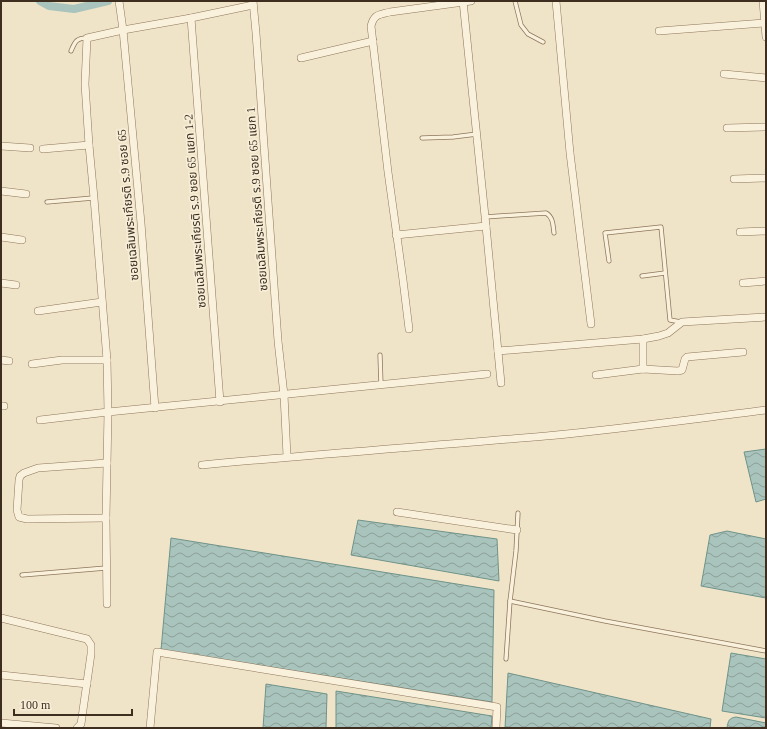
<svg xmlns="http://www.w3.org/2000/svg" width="767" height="729" font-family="'Times New Roman','Noto Sans Thai',serif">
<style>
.water{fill:url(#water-waves);stroke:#6f938a}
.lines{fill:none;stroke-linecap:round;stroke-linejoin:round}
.canal{stroke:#a9c4bc;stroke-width:8}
.lane-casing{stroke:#8d765c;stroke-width:5}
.street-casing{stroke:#8d765c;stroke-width:8}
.lane{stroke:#faf1dc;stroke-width:3.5}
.street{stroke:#faf1dc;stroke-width:7}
.labels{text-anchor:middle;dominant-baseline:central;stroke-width:3.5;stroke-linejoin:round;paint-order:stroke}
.street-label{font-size:12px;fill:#3d2e20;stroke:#f7eed8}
</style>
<defs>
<pattern id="water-waves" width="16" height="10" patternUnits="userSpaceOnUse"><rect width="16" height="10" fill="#a9c4bc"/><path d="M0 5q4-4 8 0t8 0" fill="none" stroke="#8ba098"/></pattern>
</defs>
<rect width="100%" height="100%" fill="#f0e4c8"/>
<g class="water">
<polygon points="766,449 766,499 756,502 744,452"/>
<polygon points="358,520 497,539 499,581 351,555"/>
<polygon points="727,531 766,539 766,598 701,586 710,535"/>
<polygon points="171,538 494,590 492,702 161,650"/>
<polygon points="731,653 766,659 766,718 722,711"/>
<polygon points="508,673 711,719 710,728 505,728"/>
<polygon points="266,684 327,694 326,728 263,728"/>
<polygon points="336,691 492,716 491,728 336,728"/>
<path d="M736,717L766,723V728H727C728,721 729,718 736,717Z"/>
</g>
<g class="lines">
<polyline class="canal" points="40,1 49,6 74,9 108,1"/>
<defs>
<g id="lane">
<polyline points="515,1 521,25 528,34 543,42"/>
<path d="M71,51C75,42 76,38 87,38"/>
<polyline points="422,138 453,137 477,134"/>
<polyline points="47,202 93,198"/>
<path d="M485,217L546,213C553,217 553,225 554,233"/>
<polyline points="609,261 605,233 661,227 670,320 681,322"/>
<polyline points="642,276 665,273"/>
<polyline points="380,355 381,385"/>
<polyline points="22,575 106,568"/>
<polyline points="510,601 605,621 766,651"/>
<polyline points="506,659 510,601 516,551 518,513"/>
</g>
<g id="street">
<polyline points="119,1 123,30 141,223 155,408"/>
<polyline points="253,1 256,33 278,341 284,395 287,456"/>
<polyline points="463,1 486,226 501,383"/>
<polyline points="556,1 570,153 591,324"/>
<polyline points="763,1 766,37"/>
<polyline points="191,18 220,402"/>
<polyline points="659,31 764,23"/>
<polyline points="301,58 373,41"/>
<polyline points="724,74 766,78"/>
<polyline points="727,128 766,127"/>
<polyline points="1,146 30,148"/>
<polyline points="43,149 89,145"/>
<polyline points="734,179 766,178"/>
<polyline points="1,191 26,194"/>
<polyline points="740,232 766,231"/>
<polyline points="396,235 486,226"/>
<polyline points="1,237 22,240"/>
<polyline points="1,283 16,285"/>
<polyline points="743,283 766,281"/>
<polyline points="38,311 102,302"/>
<path d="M409,329L403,280L388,172L371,26C374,14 379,15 390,12L471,1"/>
<polyline points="643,339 643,369"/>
<polyline points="498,351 643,339 659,336 668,333 682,322 766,317"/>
<polyline points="1,360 9,361"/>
<polyline points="32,364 62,360 107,360"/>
<polyline points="596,375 643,369 678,371 682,370 685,359 687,357 743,352"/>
<polyline points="1,406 4,406"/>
<polyline points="40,420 108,412 487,374"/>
<path d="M202,465C316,454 431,446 546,436C620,429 693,419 766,410"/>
<polyline points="397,512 517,530"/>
<polyline points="106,518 27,519 19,517 17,510 19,480 20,476 24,473 38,468 107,463"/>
<polyline points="107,604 106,518 108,412 107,360 94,198 89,145 85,84 87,38 123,30 191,18 253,5"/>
<polyline points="1,618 87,639 91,645 91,654 81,724 77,728"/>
<polyline points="1,675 87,684"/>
<polyline points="1,723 56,728"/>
<polyline points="150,728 157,652 497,707 496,728"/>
</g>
</defs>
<use href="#lane" class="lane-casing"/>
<use href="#street" class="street-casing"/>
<use href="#lane" class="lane"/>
<use href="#street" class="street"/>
</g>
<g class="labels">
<g class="street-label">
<text transform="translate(257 199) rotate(-94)">ซอยเฉลิมพระเกียรติ ร.9 ซอย 65 แยก 1</text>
<text transform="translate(128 205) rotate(-95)">ซอยเฉลิมพระเกียรติ ร.9 ซอย 65</text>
<text transform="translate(195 211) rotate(-94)">ซอยเฉลิมพระเกียรติ ร.9 ซอย 65 แยก 1-2</text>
</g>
</g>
<rect width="767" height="729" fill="none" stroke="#3d2e20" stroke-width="4"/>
<path d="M14 709v6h118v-6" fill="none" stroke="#3d2e20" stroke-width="2"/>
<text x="20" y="709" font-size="12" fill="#3d2e20" stroke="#f7eed8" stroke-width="3" paint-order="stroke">100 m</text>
</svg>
